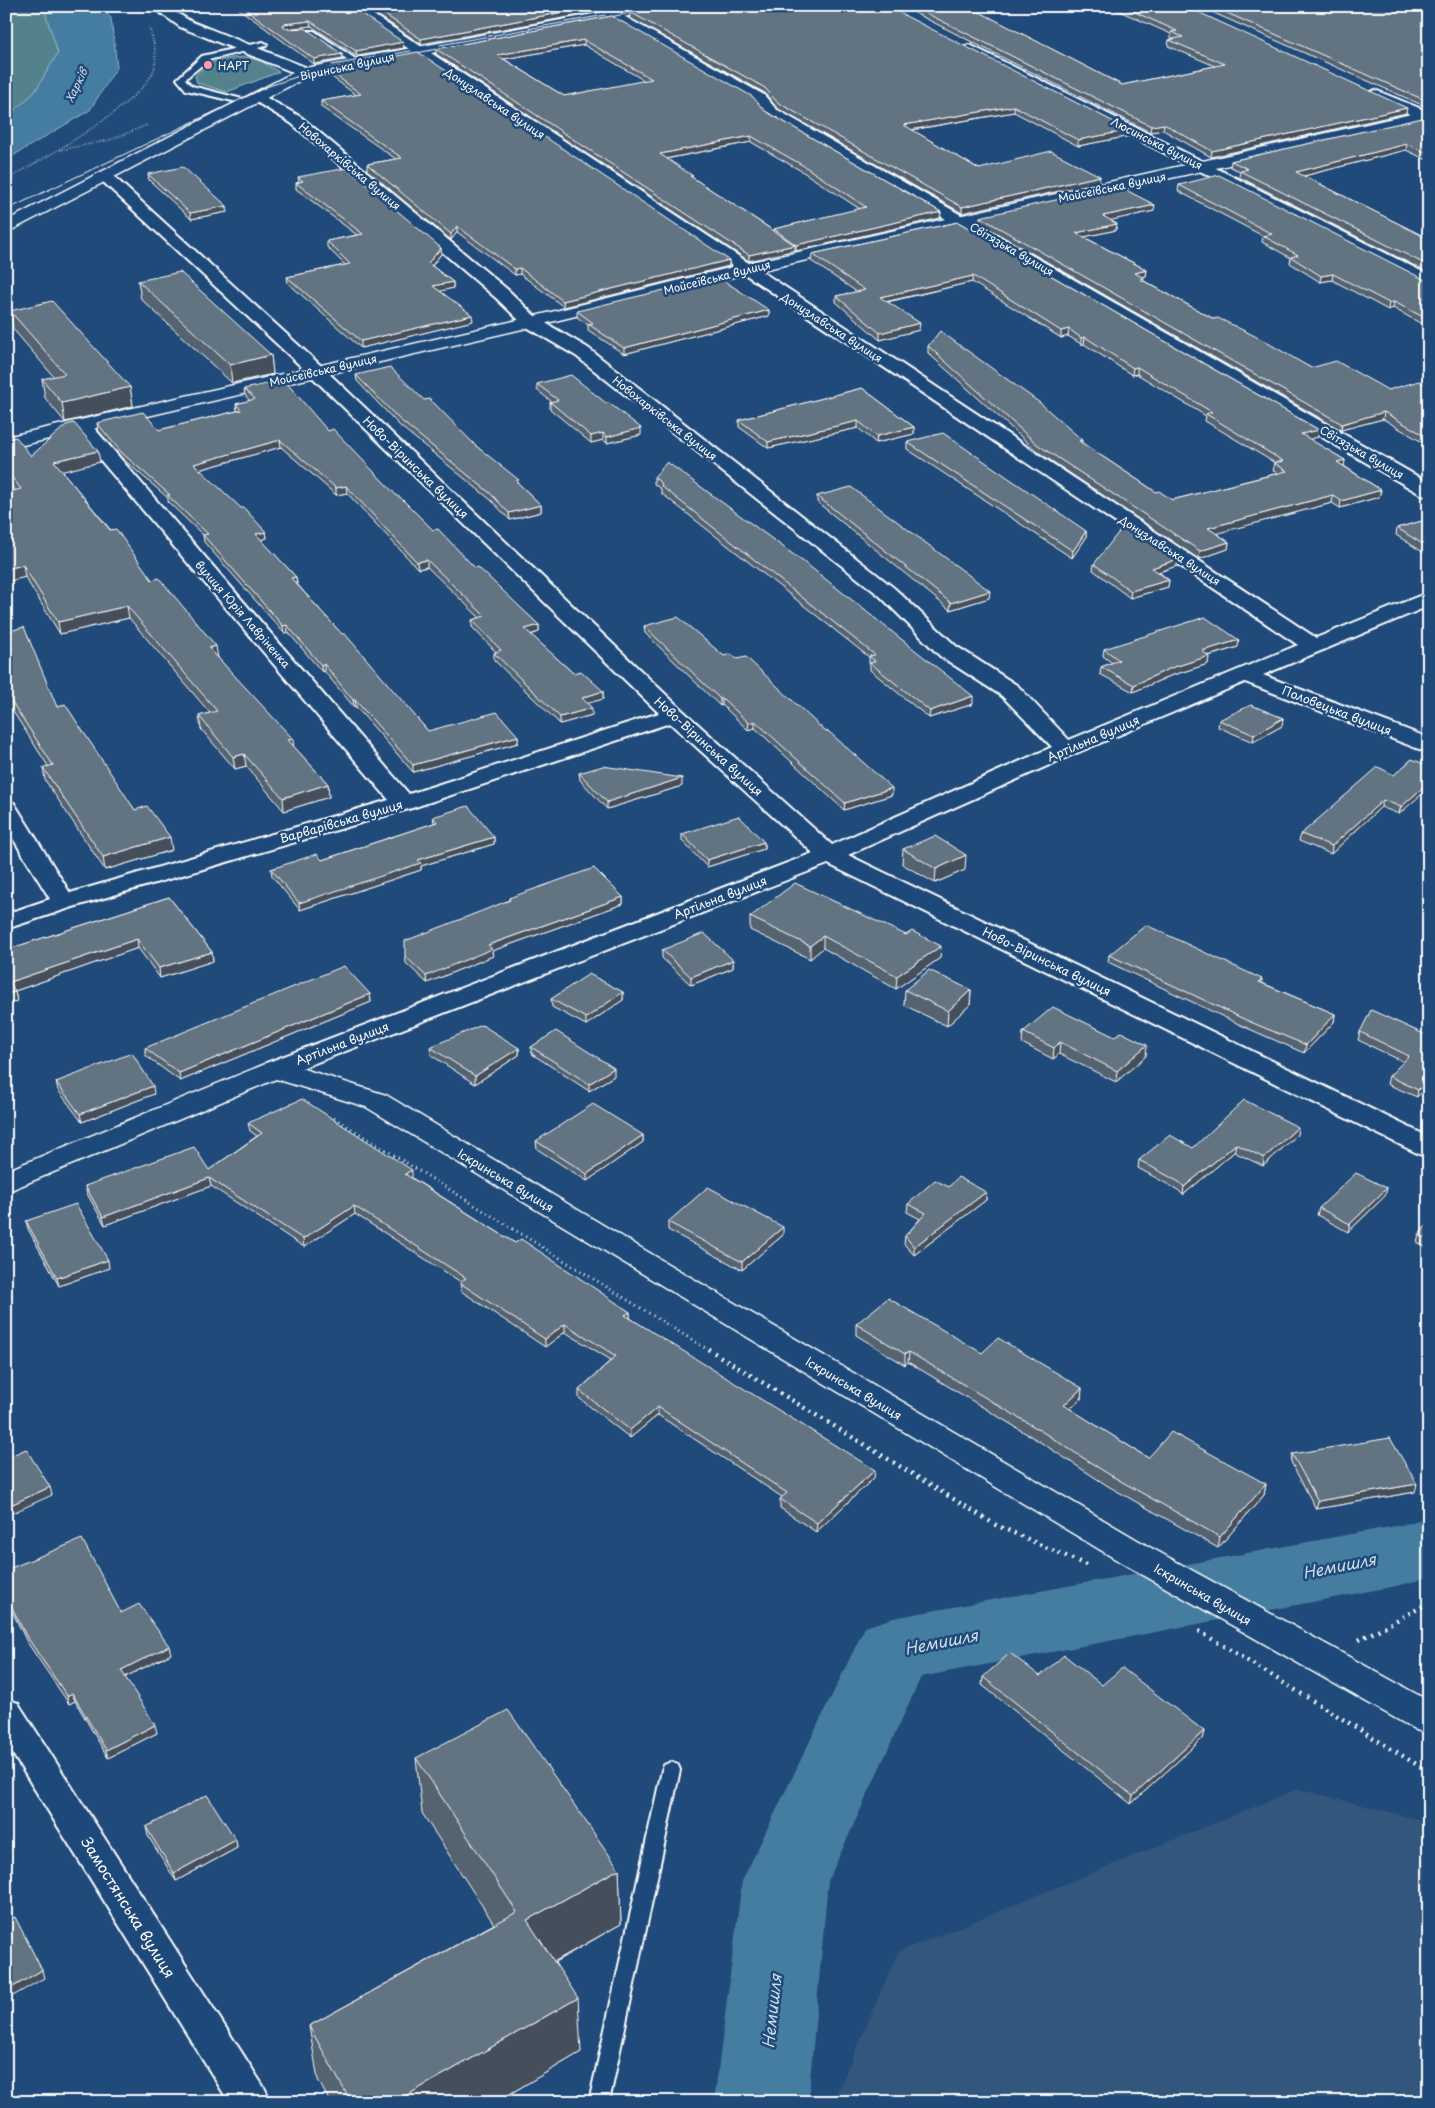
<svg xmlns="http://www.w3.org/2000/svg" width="1435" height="2108" font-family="'Playpen Sans',sans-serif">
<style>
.built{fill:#33567c}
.green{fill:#52828d;stroke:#a8c0c6}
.water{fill:#457da0;stroke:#8fb1c6}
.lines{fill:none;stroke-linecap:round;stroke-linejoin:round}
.river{fill:#457da0;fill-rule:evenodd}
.service-casing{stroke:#fff;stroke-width:4}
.minor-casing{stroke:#fff;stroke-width:4}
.tertiary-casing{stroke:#fff;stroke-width:3}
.secondary-casing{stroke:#fff;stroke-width:3}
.primary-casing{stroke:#fff;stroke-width:3}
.path-far2{stroke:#fff;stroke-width:2;stroke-dasharray:0.5 2;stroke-linecap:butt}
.path-far1{stroke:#fff;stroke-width:3;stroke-dasharray:1 4;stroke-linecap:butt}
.path{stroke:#fff;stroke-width:4.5;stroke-dasharray:2 5;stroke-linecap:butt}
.service{fill:#1f4a7a;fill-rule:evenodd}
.minor{fill:#1f4a7a;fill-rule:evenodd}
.tertiary{fill:#1f4a7a;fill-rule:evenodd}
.secondary{fill:#1f4a7a;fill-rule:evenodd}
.primary{fill:#1f4a7a;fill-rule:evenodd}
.tram{stroke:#fff;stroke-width:1}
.wall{fill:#546370;stroke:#fff;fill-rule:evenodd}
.shaded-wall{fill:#45505b;stroke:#fff}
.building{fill:#627382;stroke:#fff;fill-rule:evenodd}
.poi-dot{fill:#ff9aa2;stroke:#1f4a7a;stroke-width:2}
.labels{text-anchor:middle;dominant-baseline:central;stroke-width:5;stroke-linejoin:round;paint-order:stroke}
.far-poi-label{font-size:11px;fill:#fff;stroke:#1f4a7a;text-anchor:start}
.far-street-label{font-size:11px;fill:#fff;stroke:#1f4a7a}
.far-water-label{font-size:11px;font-style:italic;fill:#d0dee7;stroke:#1f4a7a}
.street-label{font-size:12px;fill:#fff;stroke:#1f4a7a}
.near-street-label{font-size:15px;fill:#fff;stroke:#1f4a7a}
.near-water-label{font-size:16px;font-style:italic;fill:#d0dee7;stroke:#1f4a7a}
</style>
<rect width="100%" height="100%" fill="#1f4a7a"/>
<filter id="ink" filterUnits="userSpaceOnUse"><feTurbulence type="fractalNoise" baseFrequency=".02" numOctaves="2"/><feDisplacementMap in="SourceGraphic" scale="10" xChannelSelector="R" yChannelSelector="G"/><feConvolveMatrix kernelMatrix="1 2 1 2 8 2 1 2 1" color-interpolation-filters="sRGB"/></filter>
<g filter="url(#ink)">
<polygon class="built" points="1298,1789 1429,1822 1429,2102 833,2102 898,1952"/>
<g class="green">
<polygon points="6,6 40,6 44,9 58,53 34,93 6,118"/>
<path d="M246,57L261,61L279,72L227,92L197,83L195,76C208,59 227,58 246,57Z"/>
</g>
<polygon class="water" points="40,6 100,6 111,18 117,67 90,110 6,160 6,118 34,93 58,53 44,9"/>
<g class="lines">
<polygon class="river" points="1429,1517 1429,1577 1401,1585 921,1677 828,1881 808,2102 714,2102 742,1881 865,1627 893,1618 1401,1525"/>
<defs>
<g id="service">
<polygon points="308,31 314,31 360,62 353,64 308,35"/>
<polygon points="263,42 267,44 266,46 208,60 185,79 192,86 250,101 250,105 186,90 177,79 202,56"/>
<polygon points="671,1762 678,1765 680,1770 609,2102 589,2102 662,1770 664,1765"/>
</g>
<g id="minor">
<polygon points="151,6 166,6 190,21 310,69 312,72 310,75 300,75 180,27"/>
<polygon points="345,6 360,6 1316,638 1429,592 1429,606 1263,675 1429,738 1429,753 1245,682 1074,754 848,855 1429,1137 1429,1157 1419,1154 828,864 284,1075 275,1077 266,1075 262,1069 266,1063 813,853 670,723 412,808 73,907 6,929 6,914 50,899 6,827 6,801 14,803 70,893 389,800 74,429 72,425 74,421 88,421 409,794 659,713 306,371 100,179 97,176 105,171 110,173 318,363 682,710 832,845 1052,747 1002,696 940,656 880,596 576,356 525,326 496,298 291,123 253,100 251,97 258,93 301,117 508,290 537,318 588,348 894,588 956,646 1018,686 1069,740 1298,645"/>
<polygon points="590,6 606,6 764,95 776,109 1429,483 1429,497 1422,495 766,115 754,101"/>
<polygon points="970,45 1429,275 1429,287 965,52 963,49 965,46"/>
<polygon points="1375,90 1429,112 1429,122 1370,97 1368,94"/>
<polygon points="6,1699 18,1703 265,2089 271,2102 229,2102 6,1743"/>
</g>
<polygon id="tertiary" points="275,1060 386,1095 668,1264 1146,1545 1429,1701 1429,1734 1416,1730 1122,1563 366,1107 276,1079 6,1192 6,1171"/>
<polygon id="secondary" points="636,6 667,6 660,10 309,76 6,233 6,221 300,69"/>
<polygon id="primary" points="1429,110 1429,120 745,274 531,327 6,449 6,437 531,317 745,264"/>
</defs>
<use href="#service" class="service-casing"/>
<use href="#minor" class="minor-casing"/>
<use href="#tertiary" class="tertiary-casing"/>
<use href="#secondary" class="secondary-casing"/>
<use href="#primary" class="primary-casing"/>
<g class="path-far2">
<polyline points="60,150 110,140 147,125"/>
<path d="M6,180C40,161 138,106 153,72C159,59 153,40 149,27"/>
</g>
<polyline class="path-far1" points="334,1118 710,1351"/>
<g class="path">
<polyline points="708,1349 996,1525 1086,1565"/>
<polyline points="1199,1631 1429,1772"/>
<polyline points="1359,1640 1429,1603"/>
</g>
<use href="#service" class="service"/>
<use href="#minor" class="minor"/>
<use href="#tertiary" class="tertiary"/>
<use href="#secondary" class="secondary"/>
<use href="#primary" class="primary"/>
<g class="tram">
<polyline points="599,19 668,6"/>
<polyline points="440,45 605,15"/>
<polyline points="405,55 449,47"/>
<polyline points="332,65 411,51"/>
<polyline points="6,210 269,86 299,76 341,67"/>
</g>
</g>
<g class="wall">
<polygon points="235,6 350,6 404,48 357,56 311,26 287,29 342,54 342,59 314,64"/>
<polygon points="364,6 596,6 596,12 421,44"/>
<polygon points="901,6 993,6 975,10 1122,85 1215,66 1168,46 1169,40 1174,39 1171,38 1171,34 1108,6 1185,6 1406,113 1211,157 1163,130 1150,132"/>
<polygon points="1198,6 1429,6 1429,108"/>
<polygon points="630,12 1130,130 1130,136 1078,146 1014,112 912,130 979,169 1100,176 1099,182 962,213 777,108 765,93 630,18"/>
<path d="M612,16L765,111L941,212L940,218L796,251L795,250L749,261L436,54V49ZM584,45L645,81L564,96L504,59ZM751,142L803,172L860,209L774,229V231L693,178L666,159Z"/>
<polygon points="327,69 729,260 729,266 564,307 520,274 515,275 457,232 451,240 367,170 367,164 396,159 321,107 321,101 356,95 328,74"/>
<polygon points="1429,117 1429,161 1406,150 1304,176 1429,239 1429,273 1239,177 1240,171 1230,167 1231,161"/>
<polygon points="148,174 227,206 227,212 191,219 149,180"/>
<polygon points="298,177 441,248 441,254 432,266 453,282 453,288 440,291 473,321 361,348 288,283 287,277 345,265 327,247 327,241 357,235 296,189 296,183 299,182"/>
<polygon points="1179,185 1429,282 1429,328 1393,308 1388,310 1332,280 1320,282 1290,263 1291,258 1262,242 1263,236 1178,191"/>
<polygon points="1154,211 1110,220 1116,230 1084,237 1147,270 1146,276 1142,277 1144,278 1144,281 1214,319 1311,368 1388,390 1429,386 1429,446 1383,419 1341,430 979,223 980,217"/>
<polygon points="958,222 1319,430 1318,437 1309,439 1345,460 1344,466 1381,490 1379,497 1340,508 1332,503 1216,533 1229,542 1228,549 1199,559 1038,452 928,353 928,346 1082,440 1082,443 1156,492 1172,500 1278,473 1273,471 1275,463 1205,421 1206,416 1137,374 1132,375 1084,344 1081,344 1068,336 1061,338 972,282 888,302 919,330 880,340 836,302 836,296 857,292 811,261 812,254"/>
<polygon points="138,281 271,355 273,374 232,383 141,299"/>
<polygon points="769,310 769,316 624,354 588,330 588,325 577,317 577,311"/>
<polygon points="10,311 130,387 133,406 65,422 45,398 42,379 54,377 13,329"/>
<polygon points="356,375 424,400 519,484 541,505 541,512 510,520 491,500 400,426 357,381"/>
<polygon points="537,384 606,403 641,435 607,443 603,440 591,443 550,409 550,402 552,402 537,390"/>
<polygon points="862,388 914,427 914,434 876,443 858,428 768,448 739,427 739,420"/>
<polygon points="244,389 328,431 433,530 539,625 539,632 531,635 573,673 603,691 603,699 587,703 592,715 560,724 494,660 494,653 496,652 472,627 472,620 480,618 427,567 418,569 347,493 336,495 281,447 199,470 266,532 267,538 261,540 296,577 297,584 428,731 518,736 518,743 413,772 356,707 354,707 324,671 322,672 288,632 284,633 204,542 203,535 168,502 168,498 123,459 98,430 97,423 159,430 237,411 236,404 250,401 245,395"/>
<polygon points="6,439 31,456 100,462 62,471 152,580 293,746 328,784 329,797 284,811 246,766 235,769 201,729 199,716 210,713 129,618 60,634 25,577 6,582 15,490 6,478"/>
<polygon points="907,442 1086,531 1086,538 1072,558 907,449"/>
<polygon points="654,477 973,704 929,718 870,670 870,665 869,663 869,657 661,493 661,489 654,484"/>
<polygon points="817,496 989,598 950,610 817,502"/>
<polygon points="1429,519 1429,556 1396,535 1397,528"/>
<polygon points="1094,564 1177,566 1159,572 1169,580 1168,587 1130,598 1093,570"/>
<polygon points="644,626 724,656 826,732 892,795 844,810 755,728 748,730 722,705 720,706 645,633"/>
<polygon points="6,632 57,707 135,810 172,850 105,870 45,780 43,768 48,766 12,710 6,711"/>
<polygon points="1238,647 1209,656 1208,664 1170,676 1133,692 1100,674 1101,667 1112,663 1103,656 1104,649"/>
<polygon points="1283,718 1282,726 1253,742 1218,727 1219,720"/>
<polygon points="1412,759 1399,814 1381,807 1331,854 1299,841 1301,834 1394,775"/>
<polygon points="579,773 682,786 607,809 580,780"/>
<polygon points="433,817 494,837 494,844 421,866 421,870 300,910 272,876 271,869 322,860 434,823"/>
<polygon points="682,834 764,842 764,849 707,867 682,841"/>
<polygon points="903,849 965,870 935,883 902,864"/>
<polygon points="169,897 212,952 213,961 160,978 138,948 15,991 17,1001 6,1004 6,950"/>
<polygon points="623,897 623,904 492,951 493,956 427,983 406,963 405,956 509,900 509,898"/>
<polygon points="750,917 906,935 940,958 896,989 823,948 810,959 750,930"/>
<polygon points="662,950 733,960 733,968 691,985 662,958"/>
<polygon points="1109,955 1262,979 1262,983 1335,1014 1334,1022 1304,1053 1247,1028 1108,962"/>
<polygon points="905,990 971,990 970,1005 947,1026 904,1005"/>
<polygon points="623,992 623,1000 586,1025 552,1007 551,999"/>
<polygon points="370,994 371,1002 180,1081 146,1056 145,1048"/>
<polygon points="1429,1030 1429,1085 1417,1097 1387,1084 1389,1076 1404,1062 1358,1040 1360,1032 1426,1035"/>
<polygon points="1023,1032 1146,1056 1116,1082 1059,1054 1053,1059 1022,1043"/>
<polygon points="430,1047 519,1048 519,1055 475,1084 431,1055"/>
<polygon points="531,1047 614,1076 589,1091 532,1054"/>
<polygon points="56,1082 154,1094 82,1122 58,1090"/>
<polygon points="248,1123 412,1178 515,1243 630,1312 630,1318 874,1478 816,1532 780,1508 780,1499 782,1497 658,1415 630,1438 579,1398 579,1390 611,1360 565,1332 545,1347 461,1291 460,1283 461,1282 355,1214 304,1247 211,1186 105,1225 87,1194 85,1186 209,1170 257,1136 250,1131"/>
<polygon points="643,1135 643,1142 587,1181 537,1149 536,1141"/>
<polygon points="1297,1135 1263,1166 1234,1152 1183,1195 1178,1190 1138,1168 1139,1160 1193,1148"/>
<polygon points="949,1187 986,1192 986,1200 914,1255 904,1244 905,1236 920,1219 907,1212 908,1204"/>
<polygon points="1385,1196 1348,1232 1317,1215 1319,1208"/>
<polygon points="26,1221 109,1268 59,1286 28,1229"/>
<polygon points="668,1222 783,1235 742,1270 668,1230"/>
<polygon points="1429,1222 1429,1248 1417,1243 1419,1235"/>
<polygon points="856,1324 982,1353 1082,1388 1081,1399 1070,1409 1148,1458 1266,1484 1264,1495 1218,1548 1108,1486 1037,1440 908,1362 905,1365 856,1335"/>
<polygon points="1292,1454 1415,1492 1316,1509 1291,1462"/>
<polygon points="6,1570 171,1654 125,1677 157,1733 108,1758 75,1701 69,1704 27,1642 6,1599"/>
<polygon points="1040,1676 1102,1685 1204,1731 1202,1739 1131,1804 982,1685 983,1677"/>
<polygon points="416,1758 619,1869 621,1924 555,1962 581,2052 496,2102 330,2102 318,2080 309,2026 494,1924 422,1813"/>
<polygon points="146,1827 236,1840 237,1848 176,1881 148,1836"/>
</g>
<g class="shaded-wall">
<polygon points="596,6 596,12 421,44 421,39"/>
<polygon points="614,6 625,6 614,8"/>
<polygon points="967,6 993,6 967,11"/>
<polygon points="310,21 311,26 284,29 283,26 284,24"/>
<polygon points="584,40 584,45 498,60 497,55"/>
<polygon points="403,42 404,48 357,56 356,51"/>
<polygon points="342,54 342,59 314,64 314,59"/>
<polygon points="1014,106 1014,112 904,131 904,125"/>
<polygon points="1407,108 1406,113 1211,157 1212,151"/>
<polygon points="1164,124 1163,130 1150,132 1151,126"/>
<polygon points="1130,130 1130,136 1078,146 1078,140"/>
<polygon points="751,136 751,142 660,160 660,154"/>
<polygon points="1407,144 1406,150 1296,178 1296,172"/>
<polygon points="1100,176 1099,182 962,213 962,207"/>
<polygon points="1155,205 1154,211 1103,222 1103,216"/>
<polygon points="227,206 227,212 191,219 190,213"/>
<polygon points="941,212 940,218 796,251 796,245"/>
<polygon points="1117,224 1116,230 1075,239 1076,233"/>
<polygon points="457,226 457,232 451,240 451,234"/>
<polygon points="795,245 795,250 749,261 749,255"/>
<polygon points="441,248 441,254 429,269 428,263"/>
<polygon points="729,260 729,266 564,307 563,301"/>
<polygon points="520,268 520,274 515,275 515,269"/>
<polygon points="1147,270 1146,276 1134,279 1135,273"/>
<polygon points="1333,274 1332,280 1320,282 1321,276"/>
<polygon points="973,276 972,282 880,303 880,297"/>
<polygon points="453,282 453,288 433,293 433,286"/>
<polygon points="1394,302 1393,308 1388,310 1389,303"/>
<polygon points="769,310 769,316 624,354 624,348"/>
<polygon points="472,315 473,321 361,348 361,341"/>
<polygon points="920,323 919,330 880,340 880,333"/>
<polygon points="1069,329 1068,336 1061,338 1061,331"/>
<polygon points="1085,337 1084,344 1081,344 1081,338"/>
<polygon points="271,355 273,374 232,383 230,365"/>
<polygon points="1137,367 1137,374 1132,375 1133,368"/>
<polygon points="130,387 133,406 65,422 62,403"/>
<polygon points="1384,412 1383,419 1341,430 1342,424"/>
<polygon points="858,421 858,428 768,448 768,442"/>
<polygon points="914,427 914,434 876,443 877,436"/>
<polygon points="641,428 641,435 607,443 607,437"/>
<polygon points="1319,430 1318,437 1300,442 1301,434"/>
<polygon points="603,433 603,440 591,443 591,436"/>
<polygon points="280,440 281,447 195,471 194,464"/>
<polygon points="98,451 100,462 56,473 54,461"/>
<polygon points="1345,460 1344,467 1337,462"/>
<polygon points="346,486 347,493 336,495 336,488"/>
<polygon points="1381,490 1379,497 1340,508 1341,501"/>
<polygon points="1333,495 1332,503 1207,536 1208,528"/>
<polygon points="541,505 541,512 510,520 509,513"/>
<polygon points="1086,531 1086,538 1072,558 1073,551"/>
<polygon points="266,532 267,538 257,541 256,534"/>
<polygon points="1229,542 1228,549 1199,559 1200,551"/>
<polygon points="1178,559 1177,566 1152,574 1152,568"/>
<polygon points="427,560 427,567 418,569 417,562"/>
<polygon points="23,565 25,577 6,582 6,569"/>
<polygon points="296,577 297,584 292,585 291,578"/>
<polygon points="1169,580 1168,587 1130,598 1131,591"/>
<polygon points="990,591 989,598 950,610 951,603"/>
<polygon points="127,606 129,618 60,634 58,622"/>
<polygon points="287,625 288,632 284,633 283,626"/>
<polygon points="539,625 539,632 526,636 525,629"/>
<polygon points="1239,640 1238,647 1201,658 1202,651"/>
<polygon points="216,646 218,658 209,648"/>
<polygon points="1209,656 1208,664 1170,676 1133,692 1134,685 1171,668"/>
<polygon points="324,664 324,671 322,672 321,665"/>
<polygon points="603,691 603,699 582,705 582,698"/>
<polygon points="973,696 973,704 929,718 930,711"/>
<polygon points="9,698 12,710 6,711 6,699"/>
<polygon points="722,698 722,705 720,706 720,699"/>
<polygon points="353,700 355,700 356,707 354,707"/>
<polygon points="592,708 592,715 560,724 560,717"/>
<polygon points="1283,718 1282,726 1253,742 1254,735"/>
<polygon points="755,721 755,728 748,730 749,723"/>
<polygon points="518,736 518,743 413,772 413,765"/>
<polygon points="293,739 294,751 288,740"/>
<polygon points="244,754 246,766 235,769 233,757"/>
<polygon points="682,778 682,786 607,809 607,802"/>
<polygon points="1429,782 1429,788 1399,814 1401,807"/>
<polygon points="328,784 329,797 284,811 283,798"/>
<polygon points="892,788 892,795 844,810 845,803"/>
<polygon points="1383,800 1381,807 1331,854 1332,846"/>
<polygon points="170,837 172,850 105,870 103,857"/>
<polygon points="494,837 494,844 421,866 421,870 300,910 299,903 418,860"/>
<polygon points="764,842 764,849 707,867 707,860"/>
<polygon points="966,855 965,870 935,883 936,869"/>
<polygon points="623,897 623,904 492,951 493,956 427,983 426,976 488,945"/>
<polygon points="823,936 823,948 810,959 810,946"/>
<polygon points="137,939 138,948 12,992 10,982"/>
<polygon points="941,946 940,958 896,989 897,976"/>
<polygon points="212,952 213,961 160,978 159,968"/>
<polygon points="733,960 733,968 691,985 691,977"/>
<polygon points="971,990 970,1005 947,1026 948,1011"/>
<polygon points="15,992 17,1001 6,1004 6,994"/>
<polygon points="623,992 623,1000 586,1025 586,1018"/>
<polygon points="370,994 371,1002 180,1081 179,1073"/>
<polygon points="1335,1014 1334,1022 1304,1053 1306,1045"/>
<polygon points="1060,1042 1059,1054 1053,1059 1054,1048"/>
<polygon points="1147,1045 1146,1056 1116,1082 1117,1071"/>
<polygon points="519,1048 519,1055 475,1084 475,1076"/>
<polygon points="614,1068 614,1076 589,1091 589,1084"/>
<polygon points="1429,1079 1429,1085 1417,1097 1418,1090"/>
<polygon points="153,1086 154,1094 82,1122 80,1114"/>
<polygon points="1298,1127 1297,1135 1263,1166 1264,1158"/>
<polygon points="643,1135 643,1142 587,1181 587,1174"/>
<polygon points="1236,1144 1234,1152 1183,1195 1184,1187"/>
<polygon points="412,1170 412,1178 406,1182 405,1174"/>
<polygon points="209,1178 211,1186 105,1225 103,1217"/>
<polygon points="1387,1188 1385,1196 1348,1232 1350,1224"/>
<polygon points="986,1192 986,1200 914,1255 914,1247"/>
<polygon points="354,1206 355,1214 304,1247 303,1239"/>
<polygon points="783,1227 783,1235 742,1270 742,1262"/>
<polygon points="108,1260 109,1268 59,1286 57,1278"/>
<polygon points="630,1312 630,1320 625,1315"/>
<polygon points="565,1324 565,1332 545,1347 545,1339"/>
<polygon points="909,1352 908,1362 905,1365 905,1354"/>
<polygon points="1082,1388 1081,1399 1063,1415 1064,1405"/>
<polygon points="658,1407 658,1415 630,1438 630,1430"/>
<polygon points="875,1470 874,1478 816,1532 817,1523"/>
<polygon points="1266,1484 1264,1495 1218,1548 1220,1537"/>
<polygon points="1417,1484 1415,1492 1316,1509 1318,1501"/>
<polygon points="50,1487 52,1495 6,1516 6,1507"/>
<polygon points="169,1646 171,1654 123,1678 121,1670"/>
<polygon points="72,1693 75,1701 69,1704 67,1696"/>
<polygon points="155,1725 157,1733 108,1758 106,1750"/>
<polygon points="1204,1731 1202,1739 1131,1804 1133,1796"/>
<polygon points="236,1840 237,1848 176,1881 174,1873"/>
<polygon points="619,1869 621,1924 532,1974 527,1920"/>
<polygon points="42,1970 44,1978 6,2000 6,1991"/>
<polygon points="578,1998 581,2052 496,2102 395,2102"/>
</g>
<g class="building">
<polygon points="241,6 350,6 403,42 356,51 310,21 284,24 283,26 288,29 305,28 342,54 314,59"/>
<polygon points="372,6 595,6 421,39"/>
<polygon points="661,6 886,6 1130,130 1078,140 1014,106 904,125 979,169 1051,151 1100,176 962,207 777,102 765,88 630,12"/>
<polygon points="912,6 968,6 1122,85 1225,64 1169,40 1183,37 1171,32 1177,31 1121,6 1185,6 1407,108 1212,151 1164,124 1151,126"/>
<polygon points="1211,6 1429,6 1429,102"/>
<path d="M612,16L753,97L765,111L941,212L796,245L774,229L866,207L804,166L751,136L660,154L693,176H690L795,245L749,255L436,49ZM584,40L652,79L564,96L497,55Z"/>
<polygon points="418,52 729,260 563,301 520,268 515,269 457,226 451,234 367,164 402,158 321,101 361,94 327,69"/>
<polygon points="1427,117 1429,117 1429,154 1407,144 1296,172 1429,239 1429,266 1240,171 1248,169 1231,161"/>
<polygon points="183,167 227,206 190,213 148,174"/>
<polygon points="347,168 441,248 428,263 453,282 433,286 472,315 361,341 287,277 350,264 327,241 363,234 296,183 303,181 298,177"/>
<polygon points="1219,175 1429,282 1429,320 1394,302 1389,303 1333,274 1321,276 1291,257 1298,255 1263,236 1272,234 1179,185"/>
<polygon points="1118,186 1155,205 1103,216 1117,224 1076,233 1147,270 1135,273 1144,278 1140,279 1214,319 1218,318 1259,338 1311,368 1336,361 1388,390 1419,381 1429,386 1429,438 1384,412 1342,424 980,217"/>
<polygon points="958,222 1319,430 1301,434 1345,460 1337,462 1381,490 1341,501 1333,495 1208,528 1229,542 1200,551 1038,445 928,346 940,331 1040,403 1082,440 1079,441 1156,492 1159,491 1172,500 1287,471 1274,463 1283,461 1206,414 1212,412 1137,367 1133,368 1085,337 1081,338 1069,329 1061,331 973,276 880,297 920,323 880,333 836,296 865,290 812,254"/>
<polygon points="180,272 271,355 230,365 138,281"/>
<polygon points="718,277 769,310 624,348 588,324 593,323 577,311"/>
<polygon points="52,301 130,387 62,403 42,379 65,374 10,311"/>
<polygon points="390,367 424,400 430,399 476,446 519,480 516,481 541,505 509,513 490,493 400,420 356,375"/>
<polygon points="571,375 606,403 609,403 641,428 607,437 603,433 591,436 550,402 558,400 537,384"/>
<polygon points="284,380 328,431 333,429 398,497 400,497 433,530 438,529 475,568 478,567 539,625 525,629 573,673 581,671 603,691 582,698 592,708 560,717 494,653 501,650 472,620 485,616 427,560 417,562 346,486 336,488 280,440 194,464 241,508 244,508 266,532 256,534 296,577 291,578 342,634 345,634 428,731 497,712 518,736 413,765 355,700 353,700 324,664 321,665 287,625 283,626 203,535 208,534 167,495 170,495 122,453 97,423 143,412 159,430 241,410 236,404 255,399 244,389"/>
<polygon points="862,388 914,427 877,436 858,421 768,442 739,420"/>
<polygon points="74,423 98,451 54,461 110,530 116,529 152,580 159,578 216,646 209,648 293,739 288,740 328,784 283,798 244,754 233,757 199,716 217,711 127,606 58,622 23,565 6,569 6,493 21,489 6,470 6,439 16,437 31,456 66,425"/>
<polygon points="943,433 1086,531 1073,551 907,442"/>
<polygon points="667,462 809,566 973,696 930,711 870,663 875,661 869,656 875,655 661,486 662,484 654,477"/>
<polygon points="851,487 990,591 951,603 817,496"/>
<polygon points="1429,519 1429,548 1397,528"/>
<polygon points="1125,524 1178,559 1152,568 1169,580 1131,591 1094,564"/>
<polygon points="678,617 724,656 731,654 737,659 746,657 826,732 828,731 892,788 845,803 755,721 749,723 722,698 720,699 644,626"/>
<polygon points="1205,617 1239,640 1202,651 1209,656 1171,668 1134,685 1101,667 1119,660 1104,649"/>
<polygon points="24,627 57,707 65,704 135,810 147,806 170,837 103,857 43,768 53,765 9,698 6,699 6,632"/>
<polygon points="1251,705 1283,718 1254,735 1219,720"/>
<polygon points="1412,759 1429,766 1429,782 1401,807 1383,800 1332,846 1301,834 1378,767 1394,775"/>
<polygon points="603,766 682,778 607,802 579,773"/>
<polygon points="468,806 494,837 418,860 421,863 299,903 271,869 317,854 322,860 437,822 433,817"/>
<polygon points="739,816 764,842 707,860 682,834"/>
<polygon points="935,836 966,855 936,869 903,849"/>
<polygon points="594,868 623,897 488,945 492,949 426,976 405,956 405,941 510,900 509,898"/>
<polygon points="795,883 906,935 912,931 941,946 897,976 823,936 810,946 750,917"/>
<polygon points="169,897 212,952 159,968 137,939 10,982 15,992 6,994 6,950"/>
<polygon points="1146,925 1262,979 1259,982 1335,1014 1306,1045 1248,1021 1109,955"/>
<polygon points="704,933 733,960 691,977 662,950"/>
<polygon points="344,966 370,994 179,1073 145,1048"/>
<polygon points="929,970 971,990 948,1011 905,990"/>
<polygon points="589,974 623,992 586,1018 551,999"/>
<polygon points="1053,1007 1115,1037 1121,1032 1147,1045 1117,1071 1060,1042 1054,1048 1023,1032"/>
<polygon points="1371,1010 1426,1035 1429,1030 1429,1079 1418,1090 1389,1076 1409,1056 1360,1032"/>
<polygon points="482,1025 519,1048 475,1076 430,1047"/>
<polygon points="556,1031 614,1068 589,1084 531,1047"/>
<polygon points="132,1053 153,1086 80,1114 56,1082"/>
<polygon points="302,1099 412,1170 405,1174 515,1243 521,1239 630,1312 625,1315 875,1470 817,1523 780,1499 787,1493 658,1407 630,1430 579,1390 616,1356 565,1324 545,1339 460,1283 466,1278 354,1206 303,1239 209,1178 103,1217 85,1186 194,1147 209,1170 262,1133 248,1123"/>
<polygon points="1244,1100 1298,1127 1264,1158 1236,1144 1184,1187 1179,1182 1139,1160 1170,1135 1193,1148"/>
<polygon points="593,1104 643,1135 587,1174 536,1141"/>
<polygon points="1356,1173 1387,1188 1350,1224 1319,1208"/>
<polygon points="958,1177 986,1192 914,1247 905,1236 926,1213 908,1204 935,1180 949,1187"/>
<polygon points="708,1187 783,1227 742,1262 668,1222"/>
<polygon points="76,1204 108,1260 57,1278 26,1221"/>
<polygon points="1429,1222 1429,1239 1419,1235"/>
<polygon points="888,1298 982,1353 998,1338 1082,1388 1064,1405 1148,1458 1171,1432 1266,1484 1220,1537 1110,1475 1038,1429 909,1352 905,1354 856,1324"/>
<polygon points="1390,1438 1417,1484 1318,1501 1292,1454"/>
<polygon points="26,1449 50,1487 6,1507 6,1458"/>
<polygon points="82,1539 121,1613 139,1604 169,1646 121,1670 155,1725 106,1750 72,1693 67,1696 25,1634 6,1595 6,1570"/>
<polygon points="1010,1653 1040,1676 1064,1655 1102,1685 1122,1668 1204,1731 1133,1796 983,1677"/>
<polygon points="508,1710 619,1869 527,1920 578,1998 395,2102 351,2102 309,2026 517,1912 416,1758"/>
<polygon points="207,1795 236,1840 174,1873 146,1827"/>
<polygon points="15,1917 42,1970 6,1991 6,1921"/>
</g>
</g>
<circle class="poi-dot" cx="208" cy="65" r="5"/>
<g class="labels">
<g class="far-poi-label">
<text x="218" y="65">НАРТ</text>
</g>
<g class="far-street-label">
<text transform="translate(347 66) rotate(-12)">Віринська вулиця</text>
<text transform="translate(495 103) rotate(34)">Донузлавська вулиця</text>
<text transform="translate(1157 143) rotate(27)">Люсинська вулиця</text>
<text transform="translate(350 166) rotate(40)">Новохарківська вулиця</text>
<text transform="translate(1112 187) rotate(-12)">Мойсеївська вулиця</text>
<text transform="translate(1012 249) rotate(30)">Світязька вулиця</text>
<text transform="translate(717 277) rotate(-14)">Мойсеївська вулиця</text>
<text transform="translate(832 327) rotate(33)">Донузлавська вулиця</text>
<text transform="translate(323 370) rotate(-13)">Мойсеївська вулиця</text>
<text transform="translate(665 418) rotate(38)">Новохарківська вулиця</text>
<text transform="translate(1362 452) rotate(30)">Світязька вулиця</text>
<text transform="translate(1170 550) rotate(33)">Донузлавська вулиця</text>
<text transform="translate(243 614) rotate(49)">вулиця Юрія Лавріненка</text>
</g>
<g class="far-water-label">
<text transform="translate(76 85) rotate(-64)">Харків</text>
</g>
<g class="street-label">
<text transform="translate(416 467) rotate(44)">Ново-Віринська вулиця</text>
<text transform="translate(1337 710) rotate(21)">Половецька вулиця</text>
<text transform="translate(1093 738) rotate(-23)">Артільна вулиця</text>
<text transform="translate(709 746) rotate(42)">Ново-Віринська вулиця</text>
<text transform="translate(341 821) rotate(-16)">Варварівська вулиця</text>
<text transform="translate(720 897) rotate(-21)">Артільна вулиця</text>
<text transform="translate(1047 961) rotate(26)">Ново-Віринська вулиця</text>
<text transform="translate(342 1043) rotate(-21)">Артільна вулиця</text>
<text transform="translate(506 1180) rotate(31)">Іскринська вулиця</text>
<text transform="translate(854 1388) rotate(31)">Іскринська вулиця</text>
<text transform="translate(1203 1594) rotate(30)">Іскринська вулиця</text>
</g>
<g class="near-street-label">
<text transform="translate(129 1907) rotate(58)">Замостянська вулиця</text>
</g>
<g class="near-water-label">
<text transform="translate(1339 1565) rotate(-11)">Немишля</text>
<text transform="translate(941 1641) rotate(-11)">Немишля</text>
<text transform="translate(771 2011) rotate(-84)">Немишля</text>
</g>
</g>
<rect width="1435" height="2108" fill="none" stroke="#1f4a7a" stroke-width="25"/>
<rect x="12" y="12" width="1410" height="2083" fill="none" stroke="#fff" stroke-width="2" filter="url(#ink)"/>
</svg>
